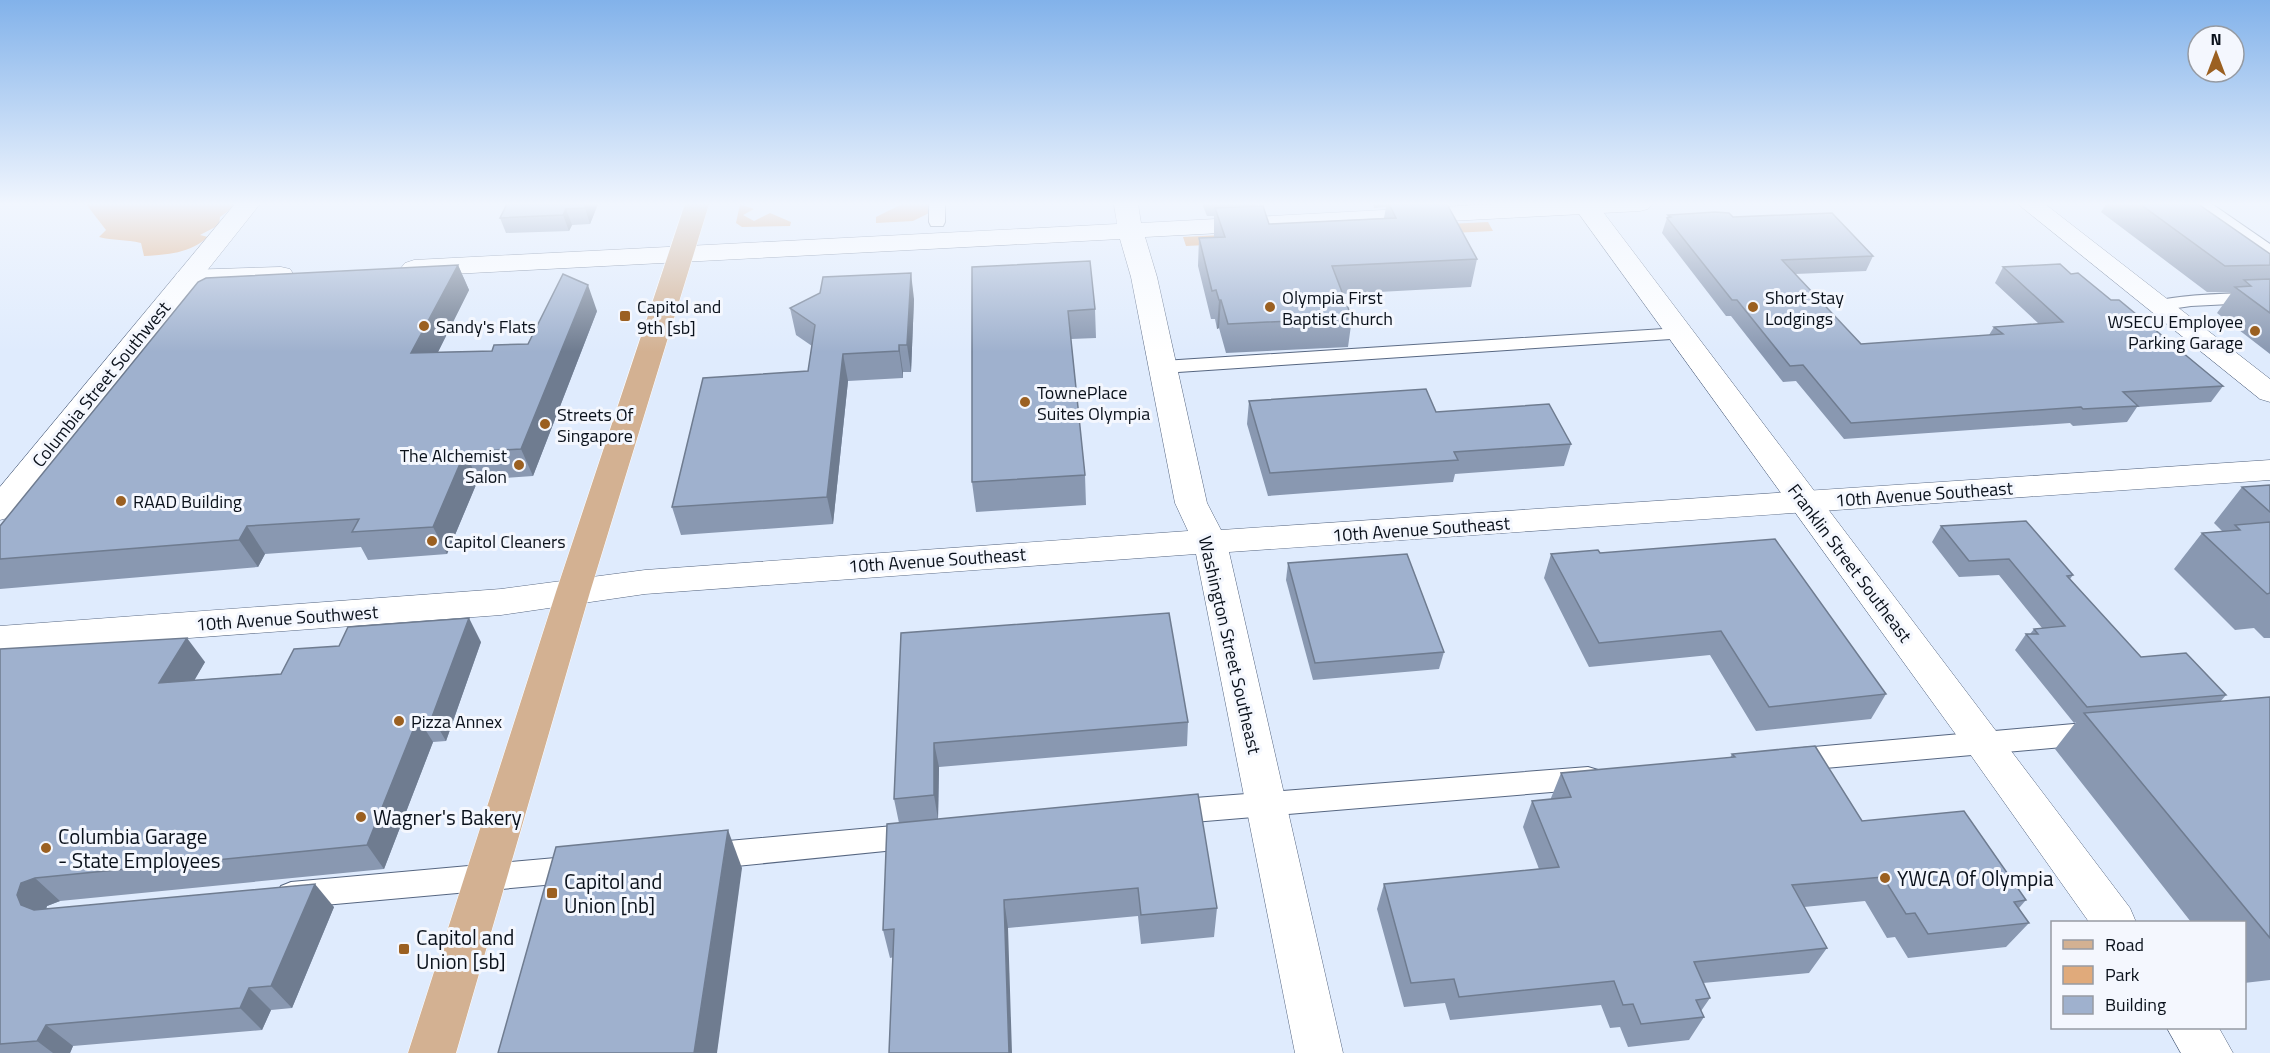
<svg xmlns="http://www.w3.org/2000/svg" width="2270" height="1053" font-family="'Titillium Web',sans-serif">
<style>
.green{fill:#e0aa7b}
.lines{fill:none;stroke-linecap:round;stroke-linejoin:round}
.service-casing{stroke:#566681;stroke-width:2}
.minor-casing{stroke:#566681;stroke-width:1}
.tertiary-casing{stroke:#566681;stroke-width:1}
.primary-casing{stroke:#fff;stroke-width:1}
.service{fill:#fff;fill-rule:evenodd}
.minor{fill:#fff;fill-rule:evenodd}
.tertiary{fill:#fff;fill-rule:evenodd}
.primary{fill:#d3b192;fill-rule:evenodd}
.wall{fill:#8998b1}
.shaded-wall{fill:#6f7c90}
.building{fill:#9fb1ce;stroke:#6f7c90;stroke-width:1.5}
.poi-dot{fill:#9b6021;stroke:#f4f7fe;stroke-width:2}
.labels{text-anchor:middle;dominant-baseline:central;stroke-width:6;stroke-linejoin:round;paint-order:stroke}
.poi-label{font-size:18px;fill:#0a111b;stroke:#f4f7fe;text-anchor:start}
.street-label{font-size:18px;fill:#0a111b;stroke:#f4f7fe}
.near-poi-label{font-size:21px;fill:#0a111b;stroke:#f4f7fe;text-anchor:start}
</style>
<rect width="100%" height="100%" fill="#dfebfd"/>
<g class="green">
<path d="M86,204H238L220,217L219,225L200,235L208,237C191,253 166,255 144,256L141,243C126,239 113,241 99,237L106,230Z"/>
<polygon points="740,204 754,209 743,215 754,221 770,213 791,222 790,226 742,227 736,223"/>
<polygon points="902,204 931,204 931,212 913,221 876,223 876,217"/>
<polygon points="1488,222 1493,231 1186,246 1183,237"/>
</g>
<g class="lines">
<defs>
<g id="service">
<polygon points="929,204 945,204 945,222 943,226 931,226 929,222"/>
<polygon points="2194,204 2212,204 2270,244 2270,257 2264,256 2205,217"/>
<path d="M2270,292V302L2191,306L2157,311L2151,310L2148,306L2151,302C2189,293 2230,294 2270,292Z"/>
<polygon points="1679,328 1686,330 1688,334 1686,338 1163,373 1156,371 1153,367 1156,363 1163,361"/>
<polygon points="2096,722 2105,726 2109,733 2105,740 2096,744 1791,771 1781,768 1778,760 1781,752 1791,749"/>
<polygon points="1588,767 1598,770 1602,778 1598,786 1588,789 1169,824 1159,820 1155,812 1159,804 1169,800"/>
<polygon points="915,824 925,827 929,836 925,845 915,848 706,869 696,865 692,856 696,847 706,843"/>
<polygon points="578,856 588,860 593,869 588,878 578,882 291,908 281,904 276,895 281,886 291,882"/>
</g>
<g id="minor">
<polygon points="1114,204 1138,204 1141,223 1496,204 1652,204 1648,209 1640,211 1145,237 1157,277 1207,503 1221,530 2270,460 2270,480 1229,552 1343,1053 1295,1053 1196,554 645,594 501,615 0,652 0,626 501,589 645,570 1188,531 1175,503 1131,277 1120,239 414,276 405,273 401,268 405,263 414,260 1117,224"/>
<polygon points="2018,204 2045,204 2270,379 2270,402 2260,399"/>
<polygon points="281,267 290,269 294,275 290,281 281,283 187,286 178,284 174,278 178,272 187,270"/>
</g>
<g id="tertiary">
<polygon points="235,204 260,204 11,517 0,520 0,487"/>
<polygon points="1572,204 1597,204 2130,908 2136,922 2089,922 1970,754"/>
<polygon points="2167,1028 2219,1028 2233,1053 2181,1053"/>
</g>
<polygon id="primary" points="685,204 709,204 590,592 456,1053 408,1053 556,592"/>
</defs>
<use href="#service" class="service-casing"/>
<use href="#minor" class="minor-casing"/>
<use href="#tertiary" class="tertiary-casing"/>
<use href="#primary" class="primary-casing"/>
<use href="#service" class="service"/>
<use href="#minor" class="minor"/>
<use href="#tertiary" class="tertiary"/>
<use href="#primary" class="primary"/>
</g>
<g class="wall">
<polygon points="507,204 598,204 590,224 572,225 569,231 506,233 500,218"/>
<polygon points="1202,204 1255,204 1255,206 1269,224 1384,218 1386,207 1374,208 1373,204 1447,204 1477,259 1471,287 1342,294 1352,318 1348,347 1226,353 1219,328 1217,329 1215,319 1211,319 1198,266 1199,238 1214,237 1214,216 1207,216"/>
<polygon points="2106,204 2198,204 2270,254 2270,354 2217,313 2232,292 2207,292 2101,212"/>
<polygon points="1668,215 1733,217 1873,256 1866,271 1795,274 1861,344 1989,335 1994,327 2039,324 1995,283 2003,267 2071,274 2111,300 2223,386 2211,402 2137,407 2127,422 2073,426 2070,423 1844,439 1796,381 1783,382 1731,316 1726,316 1662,233"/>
<polygon points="458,265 469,290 438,352 492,351 528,344 597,311 533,476 478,480 447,554 368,560 361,547 265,554 258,567 0,589 0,526"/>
<polygon points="972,267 1095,309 1096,338 1071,339 1085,475 1086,505 976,512 972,482"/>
<polygon points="914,299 911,372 903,372 903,378 848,381 833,524 681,535 672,507 808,371 812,346 796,335 790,308"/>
<polygon points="1249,401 1436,412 1571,444 1564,466 1455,474 1453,482 1268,496 1247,424"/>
<polygon points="2270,485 2270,638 2264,638 2254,628 2235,630 2174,569 2202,533 2222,531 2214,523 2242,487"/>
<polygon points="1941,526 2073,575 2070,579 2141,657 2226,695 2220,702 2270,697 2270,980 2244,983 2244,922 2191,922 2055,749 2076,722 2074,723 2015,650 2026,634 2030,634 2034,629 2042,628 1999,575 1959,577 1932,542"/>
<polygon points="1600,553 1886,694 1871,719 1756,731 1710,655 1589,667 1544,578 1551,554"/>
<polygon points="1288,563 1444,652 1439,669 1313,680 1286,580"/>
<polygon points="901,633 1188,722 1187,746 939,767 938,819 1217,908 1214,937 1141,944 1138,916 1008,928 890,958 883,930 899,823 894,799"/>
<polygon points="481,642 446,741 433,742 384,869 60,901 47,906 46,909 334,907 292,1008 271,1010 262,1030 73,1046 70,1053 0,1053 0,649 205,662 194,680 281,674"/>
<polygon points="1732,754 1862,821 2026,900 2019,908 2029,923 2006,947 1908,958 1895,937 1887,938 1865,901 1804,907 1827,948 1809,973 1703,983 1710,998 1701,1011 1704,1017 1689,1040 1628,1047 1620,1027 1610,1028 1601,1005 1450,1020 1445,1003 1404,1007 1377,909 1384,884 1539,869 1523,827 1532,801 1551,799 1551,798 1561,773 1730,758"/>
</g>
<g class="shaded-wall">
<polygon points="586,204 598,204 590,224 585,208"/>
<polygon points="566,209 572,225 569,231 563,215"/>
<polygon points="458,265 469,290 424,380 411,353"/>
<polygon points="911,273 914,299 911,372 907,345"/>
<polygon points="588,285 597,311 533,476 521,449"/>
<polygon points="1219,300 1221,300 1219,328 1217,329"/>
<polygon points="899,345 903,372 903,378 899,351"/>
<polygon points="843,354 848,381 833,524 827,497"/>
<polygon points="465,452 478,480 447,554 433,527"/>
<polygon points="247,526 265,554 258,567 239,540"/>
<polygon points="469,618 481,642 446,741 432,717"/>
<polygon points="187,638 205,662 179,707 159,683"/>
<polygon points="418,718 433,742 384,869 367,845"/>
<polygon points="934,743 939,767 938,819 934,795"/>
<polygon points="728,830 742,868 717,1053 694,1053"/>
<polygon points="35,878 60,901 47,906 43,918 21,905 17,895 21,883"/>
<polygon points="315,884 334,907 292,1008 271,986"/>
<polygon points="1004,900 1008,928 1012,1053 1009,1053"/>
<polygon points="249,988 271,1010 262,1030 240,1008"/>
<polygon points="46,1025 73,1046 70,1053 53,1053 37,1041"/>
</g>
<g class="building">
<polygon points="507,204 586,204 585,208 566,209 563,215 500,218"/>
<polygon points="1389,204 1447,204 1477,259 1332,266 1352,318 1228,324 1221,300 1219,300 1216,290 1212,291 1199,238 1225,237 1215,208 1263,206 1269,224 1396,218"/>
<polygon points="2140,204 2198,204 2270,254 2270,265 2225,266"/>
<polygon points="1715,212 1729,213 1733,217 1832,213 1873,256 1782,260 1861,344 2003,334 1994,327 2063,322 2003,267 2060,264 2071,274 2078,273 2111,300 2119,300 2223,386 2123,392 2138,406 2083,409 2081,407 1851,423 1803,365 1790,366 1737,300 1732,300 1667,218 1671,217 1668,215"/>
<polygon points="1090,261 1095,309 1068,311 1085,475 972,482 972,267"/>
<polygon points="458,265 411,353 492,351 494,345 528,344 563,274 588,285 521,449 465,452 433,527 352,532 359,519 247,526 239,540 0,559 0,526 198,282 206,278"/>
<polygon points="911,273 907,345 899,345 899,351 843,354 827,497 672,507 703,378 808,371 815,325 790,308 820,293 823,277"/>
<polygon points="2270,279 2270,313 2235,287 2251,286 2244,280"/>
<polygon points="1426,389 1436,412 1549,404 1571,444 1454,452 1458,460 1270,473 1249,401"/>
<polygon points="2270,485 2270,512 2242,487"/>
<polygon points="2026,521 2073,575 2067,576 2141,657 2186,653 2226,695 2087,707 2026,634 2038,634 2034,629 2065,626 2009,559 1969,561 1941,526"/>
<polygon points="2270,522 2270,593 2267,594 2202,533 2240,530 2235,525"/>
<polygon points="1775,539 1886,694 1769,707 1721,631 1599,643 1551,554 1598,550 1600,553"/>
<polygon points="1407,554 1444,652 1315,663 1288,563"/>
<polygon points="1169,613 1188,722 934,743 934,795 894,799 901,633"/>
<polygon points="469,618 432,717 418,718 367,845 35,878 21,883 17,895 21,905 34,910 315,884 271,986 249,988 240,1008 46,1025 37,1041 0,1044 0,649 187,638 159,683 281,674 294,649 339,646 348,627"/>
<polygon points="2270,697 2270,938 2084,713"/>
<polygon points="1815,746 1862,821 1964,811 2026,900 2014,902 2029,923 1928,934 1915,913 1906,914 1883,877 1792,885 1827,948 1694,962 1710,998 1696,1000 1704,1017 1641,1024 1633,1004 1623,1005 1614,981 1459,997 1454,979 1411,983 1384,884 1559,867 1532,801 1571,797 1561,773 1735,757 1732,754"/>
<polygon points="1198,794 1217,908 1141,915 1138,888 1004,900 1009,1053 889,1053 894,929 883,930 887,824"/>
<polygon points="728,830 694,1053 498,1053 556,847"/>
</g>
<linearGradient id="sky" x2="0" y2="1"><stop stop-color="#82b2ea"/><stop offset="0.58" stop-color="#f1f6fe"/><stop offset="1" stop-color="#f1f6fe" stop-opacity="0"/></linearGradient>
<rect width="2270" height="352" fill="url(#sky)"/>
<g class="poi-dot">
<circle cx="1270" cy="307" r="6"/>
<circle cx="1753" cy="307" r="6"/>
<rect x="619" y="310" width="12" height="12" rx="3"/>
<circle cx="424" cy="326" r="6"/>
<circle cx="2255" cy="331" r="6"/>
<circle cx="1025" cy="402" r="6"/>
<circle cx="545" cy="424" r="6"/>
<circle cx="519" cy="465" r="6"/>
<circle cx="121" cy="501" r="6"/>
<circle cx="432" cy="541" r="6"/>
<circle cx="399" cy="721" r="6"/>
<circle cx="361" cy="817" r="6"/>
<circle cx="46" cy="848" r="6"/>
<circle cx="1885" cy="878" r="6"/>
<rect x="546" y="887" width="12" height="12" rx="3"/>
<rect x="398" y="943" width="12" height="12" rx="3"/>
</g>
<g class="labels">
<g class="poi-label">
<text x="1282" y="297">Olympia First<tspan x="1282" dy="21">Baptist Church</tspan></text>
<text x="1765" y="297">Short Stay<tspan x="1765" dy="21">Lodgings</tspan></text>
<text x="637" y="306">Capitol and<tspan x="637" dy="21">9th [sb]</tspan></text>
<text x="2243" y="321" text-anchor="end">WSECU Employee<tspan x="2243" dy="21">Parking Garage</tspan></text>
<text x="436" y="326">Sandy's Flats</text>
<text x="1037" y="392">TownePlace<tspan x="1037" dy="21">Suites Olympia</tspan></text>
<text x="557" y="414">Streets Of<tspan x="557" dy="21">Singapore</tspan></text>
<text x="507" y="455" text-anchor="end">The Alchemist<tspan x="507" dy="21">Salon</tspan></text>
<text x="133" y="501">RAAD Building</text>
<text x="444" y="541">Capitol Cleaners</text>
<text x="411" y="721">Pizza Annex</text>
</g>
<g class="street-label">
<text transform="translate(101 384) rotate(-51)">Columbia Street Southwest</text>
<text transform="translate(1924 494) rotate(-4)">10th Avenue Southeast</text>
<text transform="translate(1421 529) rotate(-4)">10th Avenue Southeast</text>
<text transform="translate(937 560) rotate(-4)">10th Avenue Southeast</text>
<text transform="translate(1850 563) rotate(53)">Franklin Street Southeast</text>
<text transform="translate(287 618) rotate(-4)">10th Avenue Southwest</text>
<text transform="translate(1230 645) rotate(77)">Washington Street Southeast</text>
</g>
<g class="near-poi-label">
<text x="373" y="817">Wagner's Bakery</text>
<text x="58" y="836">Columbia Garage<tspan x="58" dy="24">- State Employees</tspan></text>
<text x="1897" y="878">YWCA Of Olympia</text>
<text x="564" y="881">Capitol and<tspan x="564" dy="24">Union [nb]</tspan></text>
<text x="416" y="937">Capitol and<tspan x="416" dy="24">Union [sb]</tspan></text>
</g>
</g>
<rect x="2051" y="921" width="195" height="108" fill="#f4f7fe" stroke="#969ba3" stroke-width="1.5"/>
<rect x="2063" y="940" width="30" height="9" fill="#d3b192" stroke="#969ba3" stroke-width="1.5"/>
<text x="2105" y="951" font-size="18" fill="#0a111b">Road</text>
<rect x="2063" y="966" width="30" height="18" fill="#e0aa7b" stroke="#969ba3" stroke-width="1.5"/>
<text x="2105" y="981" font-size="18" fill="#0a111b">Park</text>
<rect x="2063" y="996" width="30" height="18" fill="#9fb1ce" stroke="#969ba3" stroke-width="1.5"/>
<text x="2105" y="1011" font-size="18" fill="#0a111b">Building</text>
<g transform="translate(2216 54)"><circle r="28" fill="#f4f7fe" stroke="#969ba3" stroke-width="1.5"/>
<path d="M0-4.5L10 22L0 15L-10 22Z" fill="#9b6021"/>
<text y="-9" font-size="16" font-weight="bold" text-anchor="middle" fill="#0a111b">N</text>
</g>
</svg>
